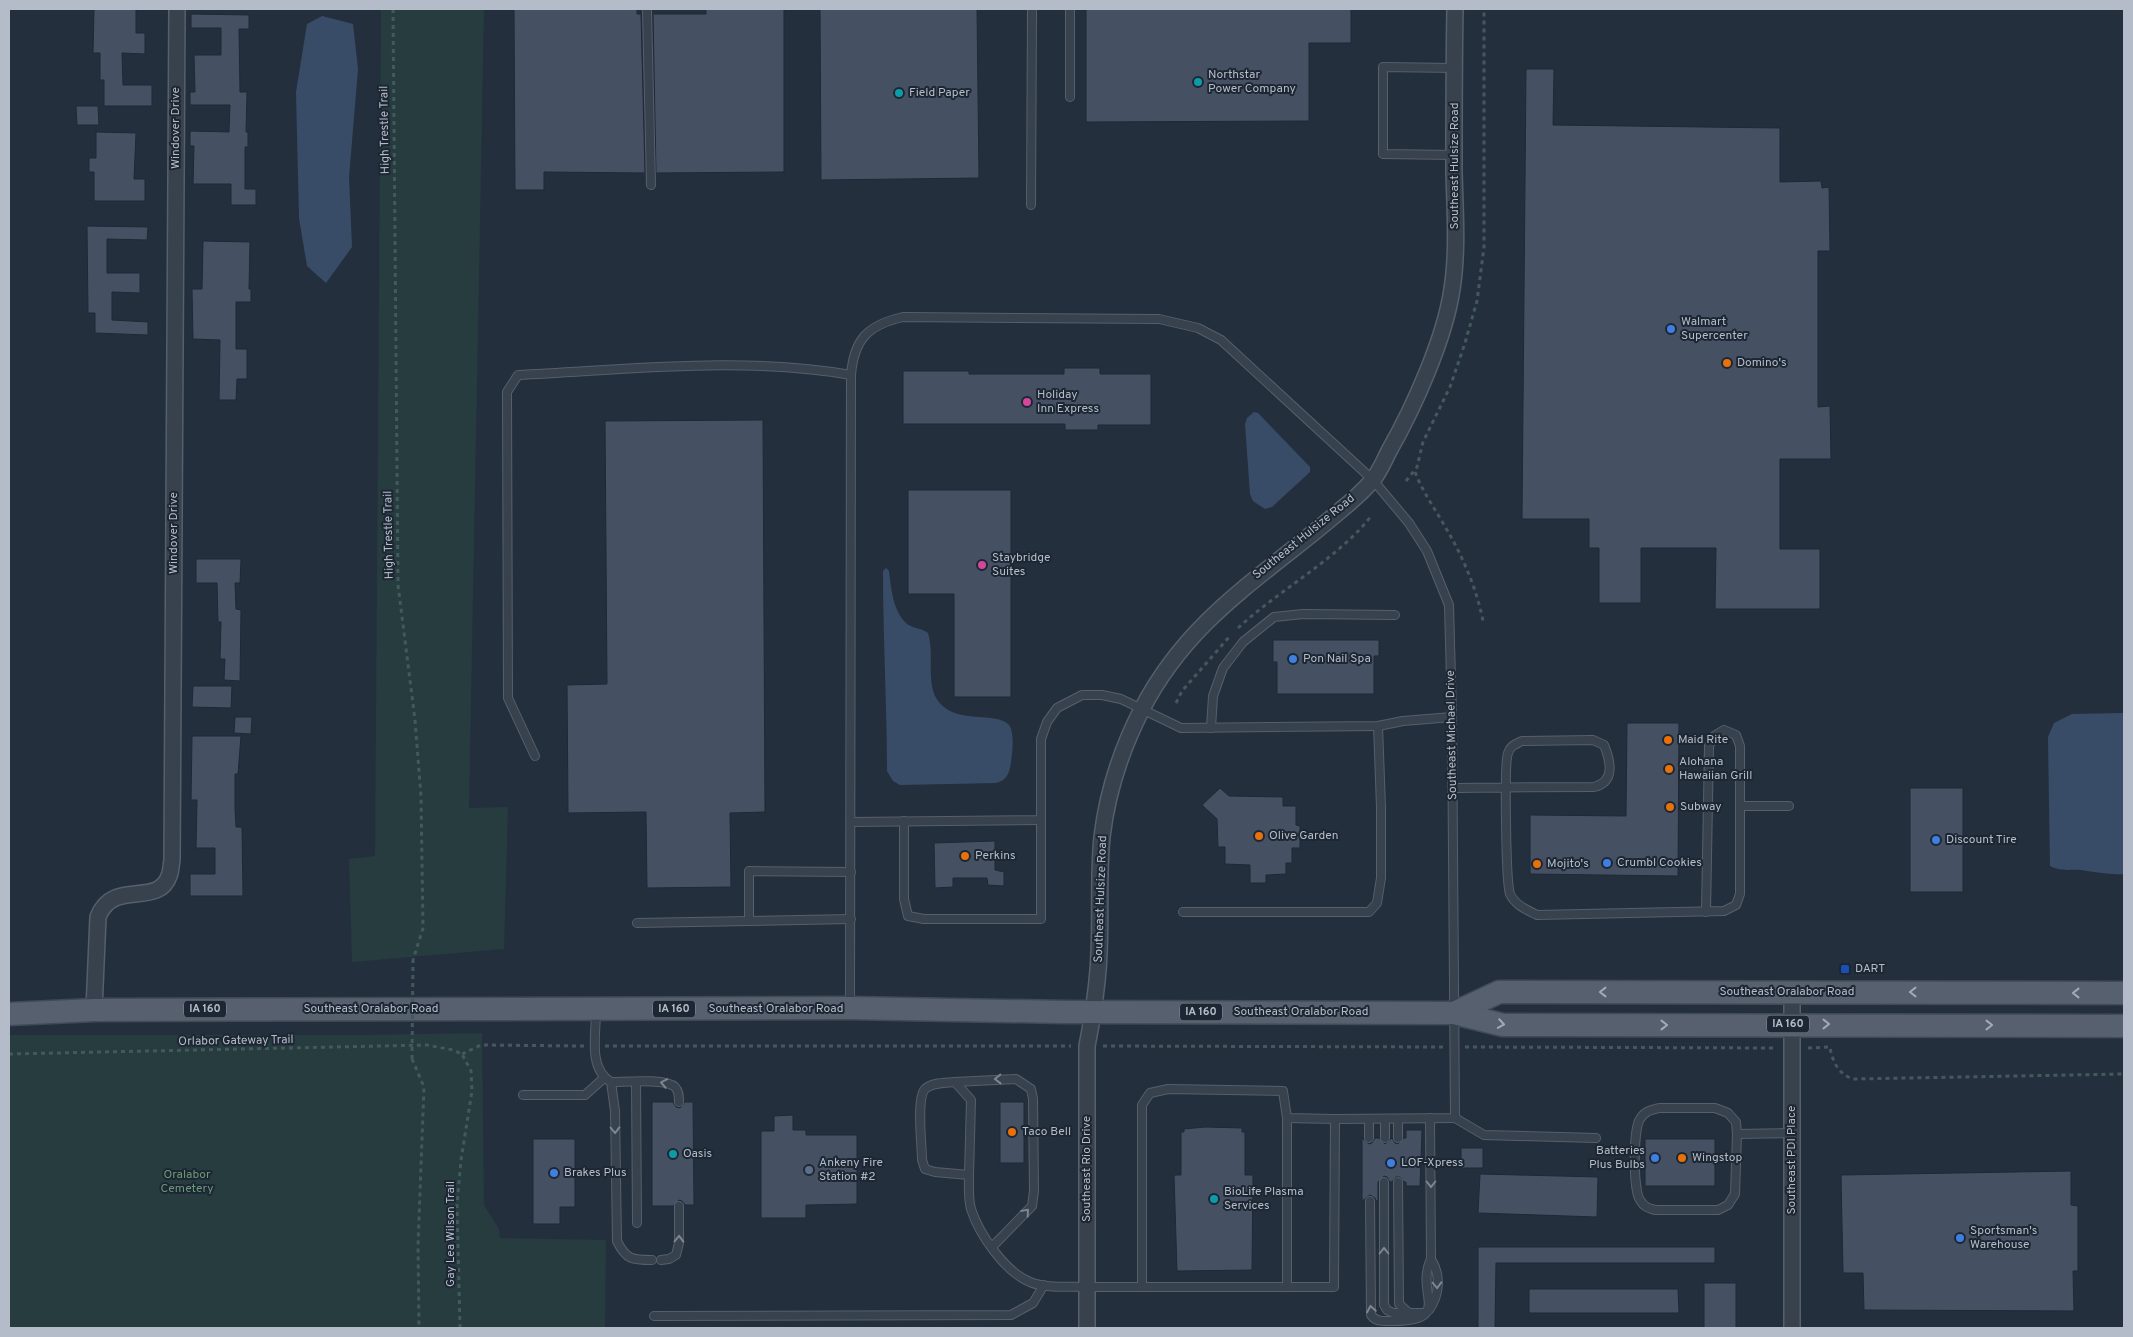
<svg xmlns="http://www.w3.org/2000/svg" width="2133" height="1337" font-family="Overpass,sans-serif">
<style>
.green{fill:#263c3f}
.water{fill:#394c67}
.building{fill:#455162;stroke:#1f2835}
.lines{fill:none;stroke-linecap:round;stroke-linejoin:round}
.lane-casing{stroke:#565f6c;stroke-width:10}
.street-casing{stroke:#565f6c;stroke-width:18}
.primary-casing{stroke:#414a57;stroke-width:25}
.path{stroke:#44595c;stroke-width:3;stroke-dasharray:4 4;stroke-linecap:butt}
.lane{stroke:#38414e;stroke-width:8}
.street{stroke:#38414e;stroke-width:15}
.primary{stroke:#56606e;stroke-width:22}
.path-bridge{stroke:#44595c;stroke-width:3;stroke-dasharray:4 4;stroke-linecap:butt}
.oneway{stroke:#a1aab7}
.oneway2{stroke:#7c8592}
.culture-dot{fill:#0f9aa8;stroke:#1d2633;stroke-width:2}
.shop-dot{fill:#3f7fe0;stroke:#1d2633;stroke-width:2}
.food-dot{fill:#e8710a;stroke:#1d2633;stroke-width:2}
.hotel-dot{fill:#d1479c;stroke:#1d2633;stroke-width:2}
.transit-dot{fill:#1a4fb4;stroke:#1d2633;stroke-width:2}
.service-dot{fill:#5c6f8a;stroke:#1d2633;stroke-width:2}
.labels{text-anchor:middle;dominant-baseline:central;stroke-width:4;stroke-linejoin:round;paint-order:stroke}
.shield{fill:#1d2633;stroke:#878f9c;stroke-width:1}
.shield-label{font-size:11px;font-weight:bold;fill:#b4bcc9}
.poi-label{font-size:12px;fill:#b4bcc9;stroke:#1d2633;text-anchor:start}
.street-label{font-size:12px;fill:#b4bcc9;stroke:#1d2633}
.park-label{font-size:12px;fill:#6b9a76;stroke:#1d2633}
</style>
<rect width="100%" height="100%" fill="#242f3e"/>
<g class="green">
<polygon points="381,9 484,9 469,808 508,807 504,949 352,962 349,859 375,856"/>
<polygon points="482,1033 484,1205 499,1229 500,1238 606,1240 605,1328 9,1328 9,1035 364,1035"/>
</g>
<g class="water">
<polygon points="322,16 353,24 358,69 349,177 352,247 326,283 307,266 299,218 296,92 307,24"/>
<polygon points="1254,412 1258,413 1310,467 1310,472 1272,507 1265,509 1253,501 1250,494 1245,424 1247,418"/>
<path d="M886,568L889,571C891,588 893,612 907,624C914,629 922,628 928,633C935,655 925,682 938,701C955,725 998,711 1009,725C1015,733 1012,754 1011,763C1009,774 1007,780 996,783L900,785L893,781L887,771C887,704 883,638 883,571Z"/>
<path d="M2124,713V874C2109,875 2096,872 2081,870C2069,869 2063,872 2050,866L2048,737L2054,723L2072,714Z"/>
</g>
<g class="building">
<polygon points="94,9 136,9 136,33 145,33 145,54 122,53 123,85 152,85 152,106 104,106 104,80 100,80 100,53 93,53"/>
<polygon points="514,9 637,9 637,14 641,14 645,173 544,172 544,190 515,190"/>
<polygon points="706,9 784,9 784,172 656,173 653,14 706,14"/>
<polygon points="820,9 977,9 979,178 821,180"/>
<polygon points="1086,9 1351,9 1351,43 1309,43 1309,121 1086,122"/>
<polygon points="191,14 249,15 249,29 239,29 240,92 247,92 246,132 248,132 248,147 245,147 245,189 256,189 256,205 231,205 231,184 193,184 194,146 190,146 190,131 229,132 230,105 190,105 190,92 195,92 194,55 221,55 221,28 191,28"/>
<polygon points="1526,69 1554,69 1553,125 1780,128 1780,182 1821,181 1822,188 1829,187 1830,251 1818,251 1818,407 1830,406 1831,459 1780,459 1780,549 1820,549 1820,609 1715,609 1716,548 1641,548 1641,603 1599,603 1599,548 1589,548 1589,519 1522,519"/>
<polygon points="76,106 98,106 99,125 77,125"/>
<polygon points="96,132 136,133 134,179 145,179 145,201 94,201 94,172 89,172 89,158 96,158"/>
<polygon points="87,226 148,227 147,240 107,239 107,273 140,273 140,293 112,292 112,320 148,322 148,335 95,333 95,313 88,313"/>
<polygon points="203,241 250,242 249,289 251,289 251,302 236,302 236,349 247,349 247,379 237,379 236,400 219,400 220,340 193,339 192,289 202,289"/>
<polygon points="1064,368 1100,368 1100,374 1151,374 1151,425 1098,425 1098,430 1065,430 1065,424 903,424 903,371 969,371 969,374 1064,374"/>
<polygon points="763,420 765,812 730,813 731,887 647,888 646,812 568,813 567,685 607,684 605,421"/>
<polygon points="908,490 1011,490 1011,697 954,697 954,594 908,594"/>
<polygon points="196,559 241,559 240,583 235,583 236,609 241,610 240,681 224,680 225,659 220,659 221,622 218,622 217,583 196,583"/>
<polygon points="1273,640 1379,640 1379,656 1374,656 1374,694 1277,694 1277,662 1273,662"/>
<polygon points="193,686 232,686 231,708 192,707"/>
<polygon points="235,717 252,717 251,734 234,733"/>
<polygon points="1627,723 1679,723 1678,876 1530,874 1530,815 1626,816"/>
<polygon points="192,736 241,736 238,774 235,774 235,809 236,827 242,827 243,896 190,896 190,874 215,874 215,848 196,848 197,800 191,800"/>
<polygon points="1220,788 1229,796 1283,797 1283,806 1296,806 1296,825 1300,826 1300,848 1292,848 1292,863 1286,863 1286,874 1266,875 1266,883 1250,883 1250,865 1225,864 1225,847 1218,847 1217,819 1202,805"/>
<rect x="1910" y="788" width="53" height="104"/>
<polygon points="995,841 995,870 1004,872 1004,886 988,885 987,878 953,878 953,887 935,888 934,843"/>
<polygon points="652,1102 673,1102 676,1107 680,1108 685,1102 693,1102 694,1205 685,1205 682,1201 679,1200 673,1206 652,1206"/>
<rect x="1000" y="1102" width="24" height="61"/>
<polygon points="793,1115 793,1130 806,1130 806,1135 857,1135 857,1204 806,1205 806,1218 761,1218 761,1131 774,1131 774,1116"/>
<polygon points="1205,1127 1242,1128 1242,1132 1245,1132 1245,1175 1253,1175 1252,1270 1177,1271 1174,1175 1181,1175 1181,1132 1184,1132 1184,1129"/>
<polygon points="1406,1130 1422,1130 1420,1186 1406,1186 1406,1182 1404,1182 1400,1177 1396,1177 1392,1182 1390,1182 1387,1177 1384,1176 1378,1182 1378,1201 1376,1201 1375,1198 1370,1195 1362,1201 1362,1138 1369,1144 1372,1143 1375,1138 1379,1138 1385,1144 1392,1138 1395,1143 1398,1144 1404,1138 1406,1138"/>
<polygon points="533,1139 575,1139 575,1207 560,1207 560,1224 533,1224"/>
<rect x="1645" y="1139" width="70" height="47"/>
<rect x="1461" y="1148" width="22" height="20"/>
<polygon points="2071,1171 2071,1205 2078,1206 2078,1271 2073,1271 2074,1311 1864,1310 1863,1273 1843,1273 1841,1175"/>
<polygon points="1480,1174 1598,1177 1597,1217 1478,1213"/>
<polygon points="1478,1247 1715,1247 1715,1263 1496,1263 1495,1328 1478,1328"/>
<rect x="1704" y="1283" width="32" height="45"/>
<polygon points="1529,1289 1678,1289 1679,1313 1529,1313"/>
</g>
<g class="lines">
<defs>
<g id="lane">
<polyline points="647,9 651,185"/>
<polyline points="1070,9 1070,97"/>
<polyline points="1454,155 1383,154 1383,67 1455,68"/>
<polyline points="1031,205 1032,9"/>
<polyline points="1211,728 1213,696 1223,668 1243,642 1274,617 1303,614 1395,615"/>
<path d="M535,756L508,698L507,392L518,375C627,370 743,356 851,375"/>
<path d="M1453,788C1500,787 1547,787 1594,787C1615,782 1611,762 1604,745L1593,740L1522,741C1516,744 1511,745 1508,753C1504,763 1506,883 1510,894C1515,905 1527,910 1537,915L1724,911L1736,905L1740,894V806H1789"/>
<polyline points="904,821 904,899 908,916 924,919 1041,919 1041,820"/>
<polyline points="851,822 1041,820 1041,739 1047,722 1057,708 1082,695 1102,695 1121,699 1181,728 1378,726 1403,721 1452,717"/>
<polyline points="851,872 749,871 749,921 851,919"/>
<polyline points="1183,912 1369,912 1377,903 1381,878 1381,807 1378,726"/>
<polyline points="1706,912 1709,746 1714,736 1724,730 1736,735 1740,746 1740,806"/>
<polyline points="637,923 749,921"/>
<path d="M850,1006L851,375C854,339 868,325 903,317L1159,319L1198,328L1221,340L1373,480L1409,523L1427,551L1449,605L1452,717L1455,1118L1335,1119"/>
<path d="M596,1012C596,1034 588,1069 611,1082C624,1082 665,1078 675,1087C679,1091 679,1097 679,1102"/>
<path d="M611,1082L615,1111L617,1241C626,1260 633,1260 652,1260"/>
<polyline points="636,1082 637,1223"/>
<polyline points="955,1082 1016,1079 1031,1089 1033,1099 1034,1191 1032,1206 992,1247"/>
<polyline points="523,1095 585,1095 604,1078"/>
<path d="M1659,1108H1715L1728,1113L1736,1122L1737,1134L1735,1194L1728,1205L1718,1210H1655C1648,1208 1644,1207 1640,1200C1633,1190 1633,1129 1640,1119C1645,1111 1651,1110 1659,1108Z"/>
<polyline points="1455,1118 1484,1135 1596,1138"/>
<polyline points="1369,1119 1369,1138"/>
<polyline points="1385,1119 1385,1138"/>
<polyline points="1398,1119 1398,1138"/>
<polyline points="1737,1134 1792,1133"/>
<path d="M969,1175L971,1100L955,1082C946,1083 932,1082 925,1089C916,1099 922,1145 922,1160L925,1169L935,1172L969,1175C969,1185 968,1199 971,1209C979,1234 1005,1272 1030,1282C1047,1289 1069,1286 1087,1287H1334L1335,1119L1287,1118L1283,1091L1168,1089L1150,1093L1142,1105V1287"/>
<polyline points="1384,1182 1384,1305 1387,1310 1393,1313 1423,1313"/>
<polyline points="1398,1182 1399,1304 1409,1313"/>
<path d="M1370,1201L1371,1315C1376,1322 1383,1321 1392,1321C1455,1321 1414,1293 1431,1259L1430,1118"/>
<polyline points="661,1260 669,1259 676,1255 679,1243 679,1206"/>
<polyline points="1287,1287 1287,1118"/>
<path d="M1429,1310C1440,1294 1441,1275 1431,1259"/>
<polyline points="654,1316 1011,1315 1033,1303 1044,1285"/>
</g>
<g id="street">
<path d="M94,1010L98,917C113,878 158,908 169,876C171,872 171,865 172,860L177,9"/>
<path d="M1087,1328V1046C1093,1015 1098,985 1099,953C1101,915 1098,876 1102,837C1107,794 1122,748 1142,709C1190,616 1266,575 1342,509C1352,501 1363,491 1372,481C1379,473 1384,461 1389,451C1414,407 1445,338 1452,289C1458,251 1455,210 1454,172C1454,118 1454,63 1455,9"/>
<polyline points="1792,1328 1792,992"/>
</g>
<g id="primary">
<polyline points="1454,1013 1499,992 2124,993"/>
<polyline points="9,1014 94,1010 850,1008 1064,1012 1454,1013 1503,1025 2124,1026"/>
</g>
</defs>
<use href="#lane" class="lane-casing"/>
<use href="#street" class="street-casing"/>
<use href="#primary" class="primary-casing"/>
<g class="path">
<polyline points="393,9 398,585 415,720 421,796 423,928 413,960"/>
<path d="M1415,472C1423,493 1436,510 1447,530C1463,557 1477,590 1483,621"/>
<polyline points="1406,481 1417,467 1423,442 1450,387 1465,343 1477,301 1484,247 1484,9"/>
<path d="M1238,628C1280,589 1338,559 1372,515"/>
<polyline points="1176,703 1182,691 1230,636"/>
<polyline points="605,1046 1071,1046"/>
<polyline points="1103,1046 1444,1047"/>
<polyline points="1465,1047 1776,1048"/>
<path d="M1808,1048L1830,1047C1832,1062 1840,1076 1854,1079L2124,1074"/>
<polyline points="9,1054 427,1045 453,1050 462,1054"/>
<polyline points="462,1054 481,1045 584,1046"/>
<polyline points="412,1059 424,1087 418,1245 419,1328"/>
<polyline points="460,1328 457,1205 461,1160 472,1091 471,1071 462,1054"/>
</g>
<use href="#lane" class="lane"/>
<use href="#street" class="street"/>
<use href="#primary" class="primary"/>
<polyline class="path-bridge" points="412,1059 413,960"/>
</g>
<defs><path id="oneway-chevron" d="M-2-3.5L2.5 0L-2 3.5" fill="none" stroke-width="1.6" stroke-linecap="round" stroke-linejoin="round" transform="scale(1.25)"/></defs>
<g class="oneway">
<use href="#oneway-chevron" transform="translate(1603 992) rotate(180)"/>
<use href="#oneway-chevron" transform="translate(1913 992) rotate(-180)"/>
<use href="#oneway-chevron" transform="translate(2076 993) rotate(-180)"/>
<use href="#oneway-chevron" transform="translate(1501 1024) rotate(9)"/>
<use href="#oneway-chevron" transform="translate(1826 1024)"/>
<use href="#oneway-chevron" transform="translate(1664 1025)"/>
<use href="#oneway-chevron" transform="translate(1989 1025)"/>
</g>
<g class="oneway2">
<use href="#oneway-chevron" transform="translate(998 1079) rotate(179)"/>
<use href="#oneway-chevron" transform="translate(664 1083) rotate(-169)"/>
<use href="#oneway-chevron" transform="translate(615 1130) rotate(89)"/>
<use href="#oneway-chevron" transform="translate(1431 1184) rotate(90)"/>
<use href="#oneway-chevron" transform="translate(1026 1212) rotate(-49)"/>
<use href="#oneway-chevron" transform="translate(679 1239) rotate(-88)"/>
<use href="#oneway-chevron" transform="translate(1384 1251) rotate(-90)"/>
<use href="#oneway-chevron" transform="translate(1437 1285) rotate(88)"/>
<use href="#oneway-chevron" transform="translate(1371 1309) rotate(-99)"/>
</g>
<g class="culture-dot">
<circle cx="1198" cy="82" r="5"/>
<circle cx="899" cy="93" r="5"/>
<circle cx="673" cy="1154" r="5"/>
<circle cx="1214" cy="1199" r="5"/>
</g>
<g class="shop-dot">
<circle cx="1671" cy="329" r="5"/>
<circle cx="1293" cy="659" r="5"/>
<circle cx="1936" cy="840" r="5"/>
<circle cx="1607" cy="863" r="5"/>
<circle cx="1655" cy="1158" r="5"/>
<circle cx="1391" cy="1163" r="5"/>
<circle cx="554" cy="1173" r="5"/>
<circle cx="1960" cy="1238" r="5"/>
</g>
<g class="food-dot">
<circle cx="1727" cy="363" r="5"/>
<circle cx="1668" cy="740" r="5"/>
<circle cx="1669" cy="769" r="5"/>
<circle cx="1670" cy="807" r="5"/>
<circle cx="1259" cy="836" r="5"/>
<circle cx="965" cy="856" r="5"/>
<circle cx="1537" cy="864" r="5"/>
<circle cx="1012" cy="1132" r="5"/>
<circle cx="1682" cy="1158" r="5"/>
</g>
<g class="hotel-dot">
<circle cx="1027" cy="402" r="5"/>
<circle cx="982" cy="565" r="5"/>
</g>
<rect class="transit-dot" x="1840" y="964" width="10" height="10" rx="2.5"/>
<circle class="service-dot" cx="809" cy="1170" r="5"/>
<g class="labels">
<g class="shield">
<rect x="184" y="1000.5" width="42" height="17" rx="4"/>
<rect x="653" y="1000.5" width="42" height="17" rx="4"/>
<rect x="1180" y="1003.5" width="42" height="17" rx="4"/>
<rect x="1767" y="1015.5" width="42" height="17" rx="4"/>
</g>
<g class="shield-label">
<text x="205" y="1009">IA 160</text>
<text x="674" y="1009">IA 160</text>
<text x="1201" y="1012">IA 160</text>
<text x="1788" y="1024">IA 160</text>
</g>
<g class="poi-label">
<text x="1208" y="75">Northstar<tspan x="1208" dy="14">Power Company</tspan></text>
<text x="909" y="93">Field Paper</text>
<text x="1681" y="322">Walmart<tspan x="1681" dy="14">Supercenter</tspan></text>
<text x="1737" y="363">Domino's</text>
<text x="1037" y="395">Holiday<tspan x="1037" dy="14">Inn Express</tspan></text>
<text x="992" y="558">Staybridge<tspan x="992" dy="14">Suites</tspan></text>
<text x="1303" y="659">Pon Nail Spa</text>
<text x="1678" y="740">Maid Rite</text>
<text x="1679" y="762">Alohana<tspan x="1679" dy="14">Hawaiian Grill</tspan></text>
<text x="1680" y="807">Subway</text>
<text x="1269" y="836">Olive Garden</text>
<text x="1946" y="840">Discount Tire</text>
<text x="975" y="856">Perkins</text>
<text x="1617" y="863">Crumbl Cookies</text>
<text x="1547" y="864">Mojito's</text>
<text x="1855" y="969">DART</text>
<text x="1022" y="1132">Taco Bell</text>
<text x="1645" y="1151" text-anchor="end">Batteries<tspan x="1645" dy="14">Plus Bulbs</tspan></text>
<text x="683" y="1154">Oasis</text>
<text x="1692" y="1158">Wingstop</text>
<text x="819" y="1163">Ankeny Fire<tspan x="819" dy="14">Station #2</tspan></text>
<text x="1401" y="1163">LOF-Xpress</text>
<text x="564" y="1173">Brakes Plus</text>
<text x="1224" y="1192">BioLife Plasma<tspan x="1224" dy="14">Services</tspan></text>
<text x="1970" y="1231">Sportsman's<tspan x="1970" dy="14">Warehouse</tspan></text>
</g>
<g class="street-label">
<text transform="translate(176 128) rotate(-90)">Windover Drive</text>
<text transform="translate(385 130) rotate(-91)">High Trestle Trail</text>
<text transform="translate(1455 166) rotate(-90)">Southeast Hulsize Road</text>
<text transform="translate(174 533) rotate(-90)">Windover Drive</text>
<text transform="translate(389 535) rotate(-91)">High Trestle Trail</text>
<text transform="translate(1304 537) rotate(-39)">Southeast Hulsize Road</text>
<text transform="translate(1452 735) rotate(-91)">Southeast Michael Drive</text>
<text transform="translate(1101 899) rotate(-88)">Southeast Hulsize Road</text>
<text x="1787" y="992">Southeast Oralabor Road</text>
<text x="371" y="1009">Southeast Oralabor Road</text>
<text x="776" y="1009">Southeast Oralabor Road</text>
<text x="1301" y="1012">Southeast Oralabor Road</text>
<text transform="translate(236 1041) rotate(-1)">Orlabor Gateway Trail</text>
<text transform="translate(1792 1160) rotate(-90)">Southeast PDI Place</text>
<text transform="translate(1087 1169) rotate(-90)">Southeast Rio Drive</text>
<text transform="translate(451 1234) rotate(-90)">Gay Lea Wilson Trail</text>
</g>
<g class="park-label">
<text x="187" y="1175">Oralabor<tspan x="187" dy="14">Cemetery</tspan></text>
</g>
</g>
<rect width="2133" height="1337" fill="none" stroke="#b4bcc9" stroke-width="20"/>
</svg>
